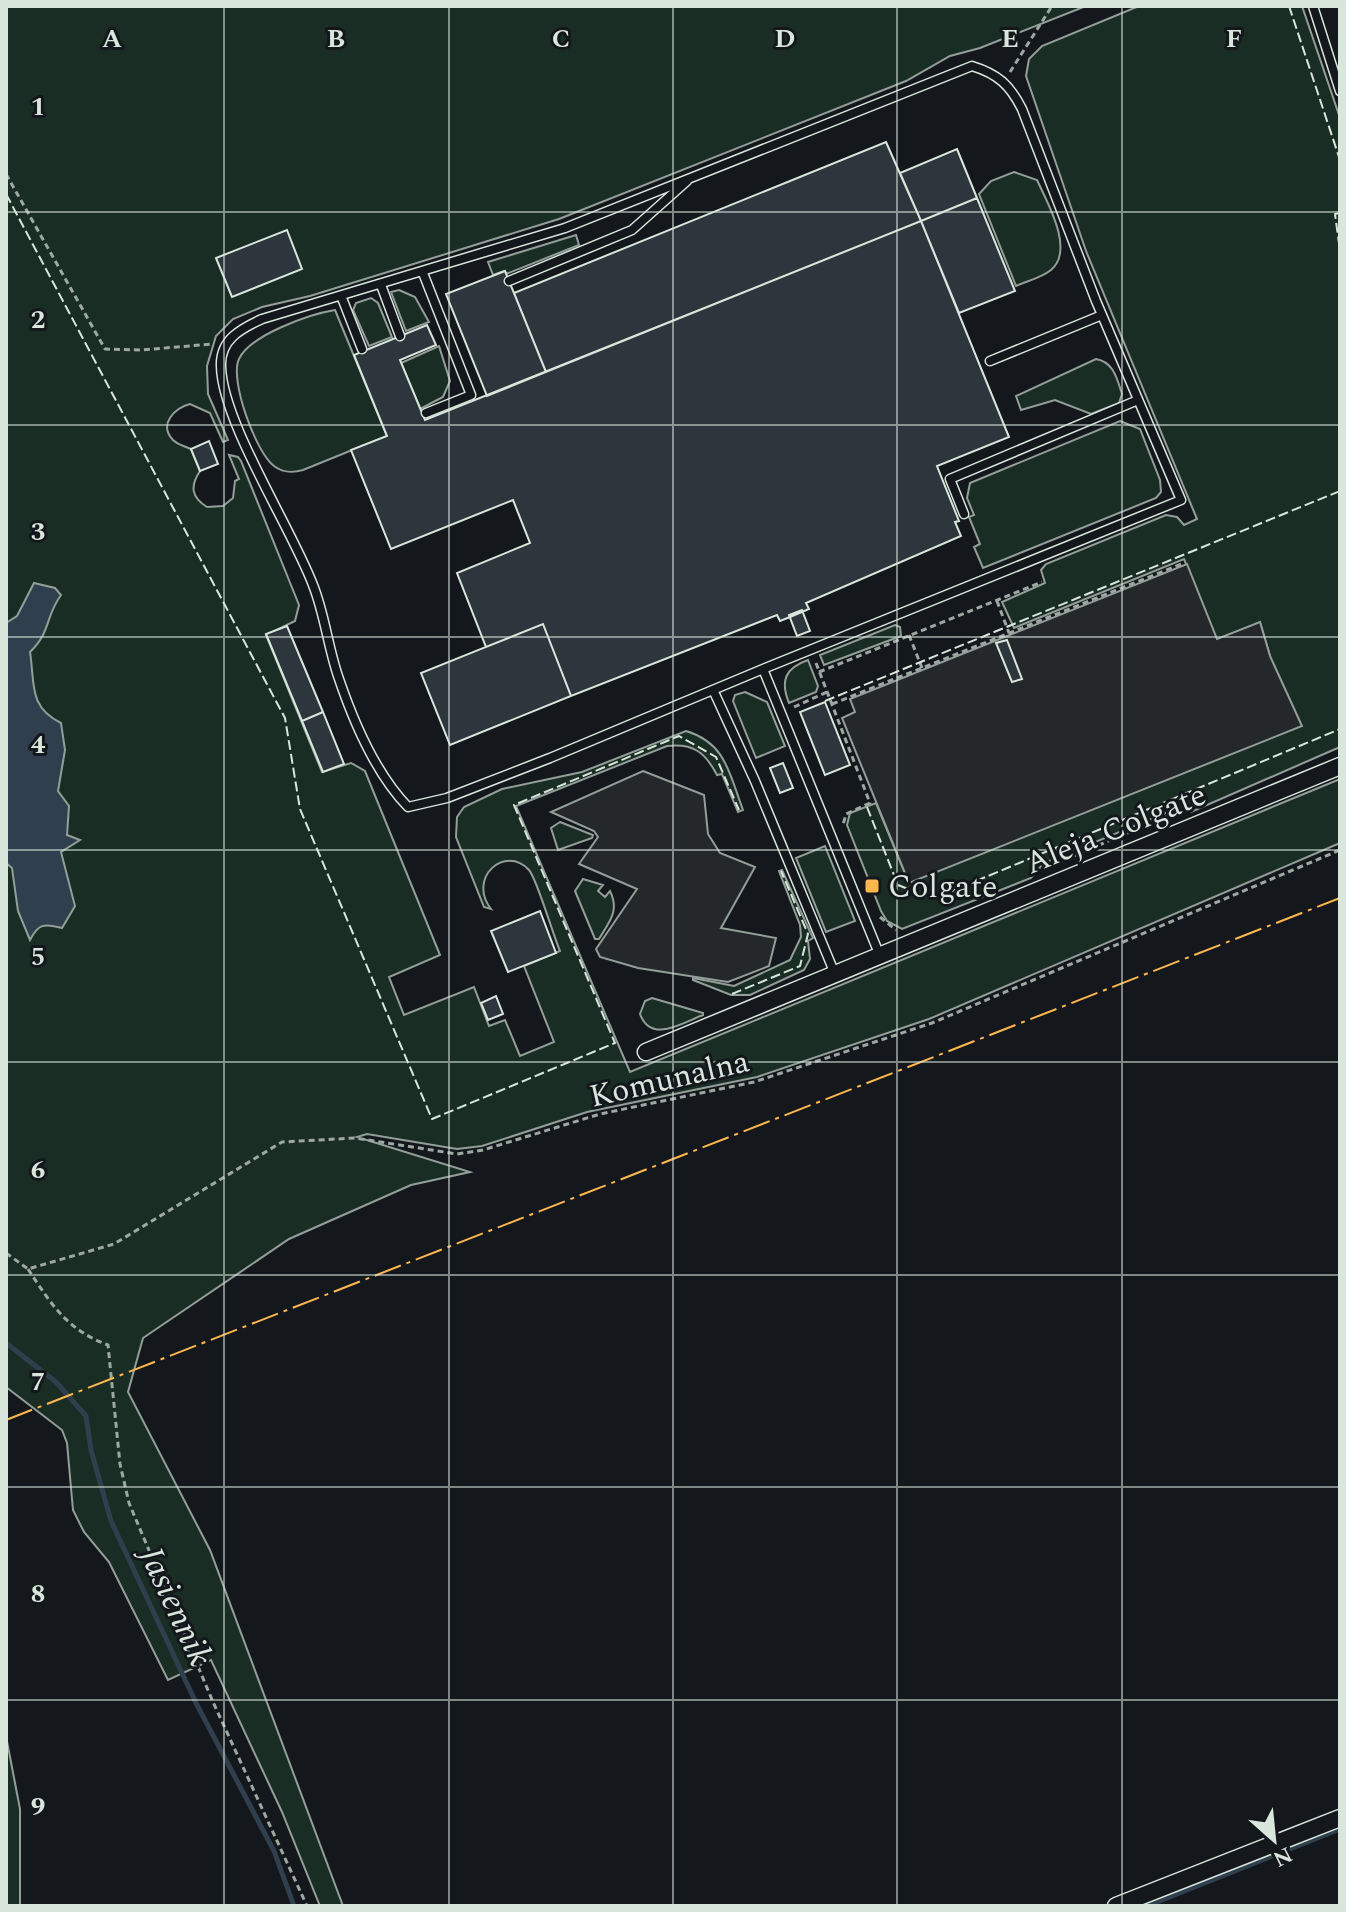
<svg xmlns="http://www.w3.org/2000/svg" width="1346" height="1912" viewBox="0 0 1346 1912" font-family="Spectral,serif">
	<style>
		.green { fill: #1a2d24; stroke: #939e99; stroke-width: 2 }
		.parking { fill: #24282b; stroke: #939e99; stroke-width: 2 }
		.water { fill: #2f3f4d; stroke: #939e99; stroke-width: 2 }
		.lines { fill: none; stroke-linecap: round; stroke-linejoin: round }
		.stream { stroke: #2f3f4d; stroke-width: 5 }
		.building { fill: #2c363c; stroke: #d8e6dc; stroke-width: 2 }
		.service-casing { stroke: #d8e6dc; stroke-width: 11 }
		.minor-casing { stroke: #d8e6dc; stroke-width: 19 }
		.path { stroke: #9da8a2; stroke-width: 3; stroke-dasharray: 6 4; stroke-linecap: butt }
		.service { stroke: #14181c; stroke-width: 8 }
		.minor { stroke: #14181c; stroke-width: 16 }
		.fence { stroke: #d8e6dc; stroke-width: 2; stroke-dasharray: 10 4; stroke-linecap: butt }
		.power { stroke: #ffb74d; stroke-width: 2; stroke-dasharray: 28 6 4 6; stroke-linecap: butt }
		.grid { fill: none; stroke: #d8e6dc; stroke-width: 2; stroke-opacity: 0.55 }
		.poi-dot { fill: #ffb74d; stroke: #14181c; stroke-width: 3 }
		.labels { text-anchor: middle; stroke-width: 6; stroke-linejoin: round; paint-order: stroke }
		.street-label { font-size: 32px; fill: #d8e6dc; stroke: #14181c }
		.poi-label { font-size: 32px; fill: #d8e6dc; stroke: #14181c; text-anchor: start }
		.water-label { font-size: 34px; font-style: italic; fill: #d8e6dc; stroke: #14181c }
		.grid-label { font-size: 26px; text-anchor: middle; font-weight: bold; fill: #d8e6dc; stroke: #14181c; stroke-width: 6; stroke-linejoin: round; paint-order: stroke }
	</style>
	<rect width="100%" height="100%" fill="#14181c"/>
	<path class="green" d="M6,6H1086L980,48L950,56L906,81L559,219L310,296L262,307L233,319L216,336L207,366L208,394L228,440L223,442L210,413L190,404C175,408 158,424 173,440C178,445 185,446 191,449L200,471C190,486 191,497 207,507L223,506L233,498L235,481L239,479L229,455L238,457L241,461L299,605L295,621L266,635L322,772L351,763L365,771L440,955L389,977L404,1015L474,987L489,1026L505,1020L520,1056L554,1042L524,966L560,951C553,935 537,879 529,870C505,844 467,878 491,909L484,907L456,837L457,817L464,807L502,789L582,772L686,731C726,743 729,773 743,810L738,812L722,774L717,775C705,752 693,743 667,746L516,806L630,1072L1340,779V843L929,1019L757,1077L587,1112L482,1146L457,1149L367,1134L357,1137L470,1172L411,1185L289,1239L143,1338L128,1392L210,1550L343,1906H320L282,1812L211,1660L168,1680L109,1562L84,1532L73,1510L67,1443L62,1430L6,1387Z
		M1139,6H1302L1340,118V747L1191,812L1173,810L1044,863L1031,878L902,929L887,921L881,911L847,825L850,813L876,803L909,883L1270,656L1260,622L1217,640L1184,559L1014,628L1002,602L1045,583L1041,570L1046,564L1166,515L1177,517L1184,525L1197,519L1086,251L1026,76L1029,59L1042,46Z
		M1014,172L1037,180C1047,202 1075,250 1051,270C1041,278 1027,281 1016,286L979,194L991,181Z
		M576,235L579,245L506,274L504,271L493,275L488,262Z
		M399,290L415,297L429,322L406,331L391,292Z
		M371,298L378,303L392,337L369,346L353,310L356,303Z
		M335,310L387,436L303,470C292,473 283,473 274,466C256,453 229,379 239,359C250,335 310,314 335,310Z
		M439,346L450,381L443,397L420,409L401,363Z
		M1096,359C1114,362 1117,379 1122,394L1119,403L1091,414L1055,400L1021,410L1016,396Z
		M1120,421L1140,429L1160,480L1161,492L1156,498L983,568L974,547L980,544L969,517L974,515L967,498L970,483Z
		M895,625L900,627L901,636L824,665L820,655Z
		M808,660L818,686L816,692L789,703C780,681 785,668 808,660Z
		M745,692L767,702L785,746L756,758L733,701L735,695Z
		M560,822L593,835L592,838L558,850L551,828Z
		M825,846L855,921L826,932L796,858Z
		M782,870L813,938L808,941L810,959L804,970L750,995H731L693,980V978L734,986L790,960L801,937L800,925L779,871Z
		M583,879L603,885L598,891L605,897L610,891C620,911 609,922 599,939H595L575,891Z
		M652,998L703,1013V1015C682,1023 651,1044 640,1014L645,1001Z
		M6,1736L20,1809V1906H6Z"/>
	<path class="parking" d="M1187,564L1217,639L1260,622L1270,656L1302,726L909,883L842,718L855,712L850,699Z
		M643,771L704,795L708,834L720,853L755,867L721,928L776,938L769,966L728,982L638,968L600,957L596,949L637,889L579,864L598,837L594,831L551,812Z"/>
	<path class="water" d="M34,583L55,588L61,595C45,617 51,632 30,652C35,683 28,707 61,723L65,750L58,791L69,806L67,835L80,840L61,852L75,906L62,928C44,923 38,924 30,940L18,911L12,868L6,863V623L17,616Z"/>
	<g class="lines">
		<path class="stream" d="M6,1343L56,1382L86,1416L91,1450L111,1521L196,1703L274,1851L294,1906
			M1147,1906L1340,1829"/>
	</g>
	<path class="building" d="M886,142L921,221L546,372L514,293Z
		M957,149L977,198L921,221L900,173Z
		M977,198L1015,291L959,313L921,221Z
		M921,221L1009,437L937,466L959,521L955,522L961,536L806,603L809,609L790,617L780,621L777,615L571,696L543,624L486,647L457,573L530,543L513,500L391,549L351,450L387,436L354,355L427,325L436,345L400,360L425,420Z
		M287,230L302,269L232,297L216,258Z
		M505,271L546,372L487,396L446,294Z
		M209,441L218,464L200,471L191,449Z
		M802,610L810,631L797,636L789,615Z
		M543,624L571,696L450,745L421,673Z
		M287,626L323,712L302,721L266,634Z
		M1007,640L1022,679L1012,682L996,643Z
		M825,702L850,765L825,775L800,712Z
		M323,712L344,764L323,772L302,721Z
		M783,763L793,788L780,793L770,768Z
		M540,911L556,953L508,972L491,931Z
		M496,996L503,1014L488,1020L481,1003Z"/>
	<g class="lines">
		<defs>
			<path id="service" d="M1313,6L1340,91
				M423,273L471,395L426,413
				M509,281L632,230L687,181
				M381,285L400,336
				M342,298L362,349
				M990,361L1102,315
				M964,514L950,479L1138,400
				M763,669L1181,500L1096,301L1022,109C1010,85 998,74 972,66L565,228L262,319C240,329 220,340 221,366C222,422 291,527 313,585C325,615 328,648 339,679C354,723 375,773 408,807L447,798L550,758L763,669L880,956
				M714,692L755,781L835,974"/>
			<path id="minor" d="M646,1052L1340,766
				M1116,1906L1340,1818"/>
		</defs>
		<use href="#service" class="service-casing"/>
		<use href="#minor" class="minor-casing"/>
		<path class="path" d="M1010,72L1052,6
			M6,174L105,349L142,350L212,344
			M997,601L1009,633
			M909,635L922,668
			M816,663L870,803L846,814L843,825
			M819,672L1042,582
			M832,704L1184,563
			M794,707L827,692
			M1043,869L1174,813H1180
			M880,917L896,930
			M6,1253L28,1269L114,1244L282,1142L355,1138L457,1154L483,1150L600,1114L754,1082L932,1023L1340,850
			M28,1269C51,1304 67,1330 108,1345L120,1464L129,1503L213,1702L307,1906"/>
		<use href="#service" class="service"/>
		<use href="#minor" class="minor"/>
		<path class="fence" d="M1289,6L1340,160
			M6,194L285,718L300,809L432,1119L615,1043L514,805L679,736L716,757L739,810
			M1340,213L1335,214L1340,251
			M825,701L1340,491
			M867,807L898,885L933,899L1340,729
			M732,994L800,966L808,934L781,871"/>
		<path class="power" d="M6,1420L1340,898"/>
	</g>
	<path class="grid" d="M224,6V1906M449,6V1906M673,6V1906M897,6V1906M1122,6V1906M6,212H1340M6,425H1340M6,637H1340M6,850H1340M6,1062H1340M6,1275H1340M6,1487H1340M6,1700H1340"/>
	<rect class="poi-dot" x="864" y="878" width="16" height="16" rx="4"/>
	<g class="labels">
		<g class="street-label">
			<text transform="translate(1115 828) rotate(-22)" y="11">Aleja Colgate</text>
			<text transform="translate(669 1078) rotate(-13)" y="11">Komunalna</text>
		</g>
		<g class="poi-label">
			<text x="888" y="897">Colgate</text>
		</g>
		<g class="water-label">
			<text transform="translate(177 1606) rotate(65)" y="12">Jasiennik</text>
		</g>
	</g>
	<g class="grid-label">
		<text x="112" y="47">A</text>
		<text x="336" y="47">B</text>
		<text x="561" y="47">C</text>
		<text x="785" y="47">D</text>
		<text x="1010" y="47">E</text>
		<text x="1234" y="47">F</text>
		<text x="38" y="115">1</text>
		<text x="38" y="328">2</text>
		<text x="38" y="540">3</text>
		<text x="38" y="753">4</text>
		<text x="38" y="965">5</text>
		<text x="38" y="1178">6</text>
		<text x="38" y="1390">7</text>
		<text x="38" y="1602">8</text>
		<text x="38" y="1815">9</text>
	</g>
	<rect width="1346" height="1912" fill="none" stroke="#d8e6dc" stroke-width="16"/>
	<g transform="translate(1274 1840) rotate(153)" stroke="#14181c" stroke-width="6" paint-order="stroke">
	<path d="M0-6L14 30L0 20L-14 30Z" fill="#d8e6dc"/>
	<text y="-12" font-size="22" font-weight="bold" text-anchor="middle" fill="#d8e6dc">N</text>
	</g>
</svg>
